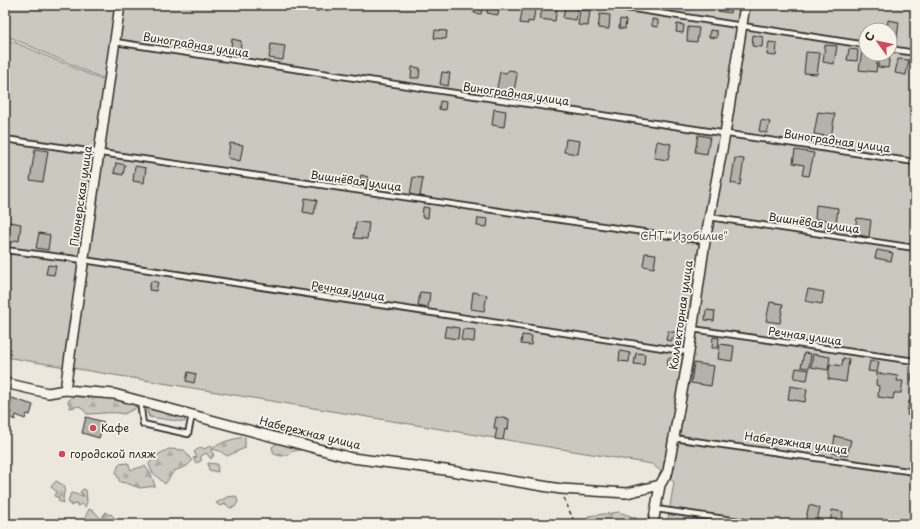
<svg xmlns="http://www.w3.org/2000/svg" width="920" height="529" viewBox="0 0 920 529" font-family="'Playpen Sans',sans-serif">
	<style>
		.green { fill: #cbc8bf; stroke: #7b7a75; fill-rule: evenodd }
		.forest { fill: url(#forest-firs); stroke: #7b7a75 }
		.building { fill: #b5b2ab; stroke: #2b2b2b }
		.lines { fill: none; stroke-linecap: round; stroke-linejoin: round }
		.lane-casing { stroke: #2b2b2b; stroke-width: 8 }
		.street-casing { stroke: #2b2b2b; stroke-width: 12 }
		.path { stroke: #2b2b2b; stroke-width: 1.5; stroke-dasharray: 4 3; stroke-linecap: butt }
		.lane { stroke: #f7f3e8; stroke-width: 4.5 }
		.street { stroke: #f7f3e8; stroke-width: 9 }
		.poi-dot { fill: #d1495b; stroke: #f7f3e8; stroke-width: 1.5 }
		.labels { text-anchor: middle; stroke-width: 3.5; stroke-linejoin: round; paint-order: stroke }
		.street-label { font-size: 11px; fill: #2b2b2b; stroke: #f7f3e8 }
		.park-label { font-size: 11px; fill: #535250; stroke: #f7f3e8 }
		.poi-label { font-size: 11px; fill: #2b2b2b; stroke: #f7f3e8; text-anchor: start }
	</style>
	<defs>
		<pattern id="forest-firs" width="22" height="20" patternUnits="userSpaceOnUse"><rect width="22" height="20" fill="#cbc8bf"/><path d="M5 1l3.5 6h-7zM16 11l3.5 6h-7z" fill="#aeaca4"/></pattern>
	</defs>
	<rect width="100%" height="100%" fill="#ebe7dd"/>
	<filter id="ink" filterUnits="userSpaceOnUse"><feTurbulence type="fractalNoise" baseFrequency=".025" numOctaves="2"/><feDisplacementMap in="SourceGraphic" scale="8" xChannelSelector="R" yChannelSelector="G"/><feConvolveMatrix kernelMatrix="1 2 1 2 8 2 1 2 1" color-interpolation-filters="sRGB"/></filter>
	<g filter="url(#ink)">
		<path class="green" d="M5,5H116L104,79L5,35Z
			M124,5H915V524H667L674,482L652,464L5,357V38L111,84ZM866,30H890V54H866Z"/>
		<path class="forest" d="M74,396L113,397L135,403L136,408L124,414C113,411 100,414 87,414L80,406L70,408L68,401Z
			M145,406L184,416L185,422L149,417Z
			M245,437V448L227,456L220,451L212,449C222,441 233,439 245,437Z
			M279,442L304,448L300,450L293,451L289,455L281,456L274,454L272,447Z
			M212,445L211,451L214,455L211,459L206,453L201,456V461L196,463L193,458L197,457L194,452L201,447L204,449Z
			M169,449L184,450L192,461L187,466L174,471L165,484L152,472L149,464L155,456Z
			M128,463L131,470L145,466L151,474L155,486L140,488L126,483L120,482L116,473L119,464Z
			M208,463L217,464L218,472L209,470Z
			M56,481L65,486L63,499L64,503L58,501L59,498L54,496L57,492L51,487Z
			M83,489L86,490L87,502L85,507L82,504L77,506V503L71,506L68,501L71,493L83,496L80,492Z
			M236,496L238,502L235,507L230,508L226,504L220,506L216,503L227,497Z
			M89,509L95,512L101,519L106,512L108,515L111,514L119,523L126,522L127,524H99L93,521L92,524H87L85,518Z
			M619,512L636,518L640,524H585L588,516Z"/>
		<path class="building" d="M308,5H320L319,11L308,10Z
			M433,5H448L447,8Z
			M475,5H483L481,14L474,13Z
			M488,5H500L498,15L487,13Z
			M523,5H536L533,22L528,21V24L520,23Z
			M543,5L557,7L555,21L540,19Z
			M719,5H731L730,13L717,11Z
			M565,7L578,9L576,20L563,18Z
			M580,10L590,11L588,26L578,25Z
			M600,14L610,15L609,29L598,28Z
			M620,19L626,20L625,29L619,28Z
			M652,19L658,20V27L652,26Z
			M888,20L899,22L897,38L890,37V30H887Z
			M677,24L684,25L683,33L676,32Z
			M688,27L699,28L697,42L687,41Z
			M435,30L447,31L446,39L434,38Z
			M710,30L717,31V38L709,37Z
			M753,35L763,37L762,47L752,46Z
			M232,39L241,41L240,56L230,55Z
			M769,42L777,43L776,56L767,55Z
			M271,44L285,46L283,60L269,58Z
			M825,45L837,46L834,64L823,62Z
			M849,49L858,50L857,61L847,60Z
			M862,50L866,51V54H878L876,72L859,70Z
			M806,52L820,53L817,74L804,73Z
			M880,54L890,55L888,68L878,67Z
			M898,59L909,60L906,75L895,73Z
			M412,67L420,68L419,78H411Z
			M509,70L515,71L517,75L513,96L496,93L500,72L506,73Z
			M442,72L450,73L448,86L440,84Z
			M440,101L446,102L445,110L439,109Z
			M494,109L506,111L504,127L492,125Z
			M818,112L835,114L831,137L814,134Z
			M761,120L770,122L767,133L759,131Z
			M698,135L710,137L707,154L695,152Z
			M566,139L580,141L578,154L564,152Z
			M657,141L671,144L668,160L654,158Z
			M230,143L243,145L240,161L228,158Z
			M35,149L48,151L43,182L30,180Z
			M795,150L814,153L809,176L802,175L804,165L793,163Z
			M735,158L744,159L740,185L731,183Z
			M116,163L125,165L123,175L114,173Z
			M135,166L146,168L144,183L133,181Z
			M361,175L368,177L366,187L359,186Z
			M413,177L423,178L420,196L410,195Z
			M305,198L317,200L314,214L303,212Z
			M816,205L838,208L835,233L825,232L827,220L815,219Z
			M423,207L429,208L428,218L422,217Z
			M478,218L488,219L487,227L477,226Z
			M857,218L871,220L869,237L854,234Z
			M10,222L21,224L19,241L15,240L14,242H10V246H5V232L7,233L8,227H9Z
			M356,222L369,223L367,239L354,238Z
			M39,233L50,235L48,250L36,248Z
			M877,250L893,253L891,261L875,258Z
			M645,253L656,254L654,268L643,266Z
			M48,265L56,266L54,275L46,274Z
			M151,281L158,282L156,291L149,290Z
			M808,289L824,292L822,304L805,301Z
			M420,292L430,293L428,308L418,306Z
			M473,292L487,295L484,311L471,309Z
			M770,302L783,304L780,323L766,321Z
			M706,310L715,311L714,321L705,320Z
			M446,326L459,328L458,339L444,337Z
			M463,329L475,330L474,342L461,340Z
			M668,331L677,333L676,338H672V341L666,340Z
			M522,335L532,336L531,345L521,344Z
			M713,337L719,338L718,348H712Z
			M720,344L734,346L732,361L718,359Z
			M620,351L630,353L629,362L619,361Z
			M636,353L645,354L644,365L634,364Z
			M804,353L811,354L809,368L801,367Z
			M813,354L830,357L828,370L811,367Z
			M668,358L678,359L677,367L667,366Z
			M843,358L849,359L846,382L828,379L830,364L842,366Z
			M870,361L879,362L877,372L868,371Z
			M694,363L714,366L711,386L691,383Z
			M796,368L809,370L807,380L794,378Z
			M188,372L196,374L194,383L186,381Z
			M877,373L898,376L897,381H903L901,393H894L893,399L878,397L879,386L876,385Z
			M912,373H915V381L911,380Z
			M790,386L807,389L805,402L788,399Z
			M12,398L33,405L30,415L27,414L25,419L16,415L15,420L9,417L11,412L8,410Z
			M909,401H915V416L907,415Z
			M86,417L104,422L99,438L82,433Z
			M496,417L509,419L508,430L505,429L503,440L495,439L497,428H494Z
			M835,436L851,440L847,456L832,453Z
			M809,505L820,508L816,524L805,522Z
			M832,510L843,512L841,524H830Z"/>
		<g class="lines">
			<defs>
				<path id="lane" d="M608,5L866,45
					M115,42L915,162
					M890,49L915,53
					M5,139L705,241
					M709,217L915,248
					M5,250L84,260L689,352
					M692,329L915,361
					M140,401L143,424L188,434L192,415
					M673,438L915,472
					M656,509L759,524"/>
				<path id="street" d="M5,383L48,393L65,390L114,394L352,458L445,470L561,489L627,493L660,485
					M65,390L120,5
					M653,524L660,485L668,471L689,352L705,241L725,134L745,5"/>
			</defs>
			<use href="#lane" class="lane-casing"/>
			<use href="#street" class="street-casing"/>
			<path class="path" d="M564,498L575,524"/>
			<use href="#lane" class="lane"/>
			<use href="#street" class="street"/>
		</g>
	</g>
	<g class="poi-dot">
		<circle cx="93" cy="428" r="4"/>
		<circle cx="62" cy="454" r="4"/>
	</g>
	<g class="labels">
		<g class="street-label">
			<text transform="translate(196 45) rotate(9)" y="4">Виноградная улица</text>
			<text transform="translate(516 94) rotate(8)" y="4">Виноградная улица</text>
			<text transform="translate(837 141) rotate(8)" y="4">Виноградная улица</text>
			<text transform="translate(356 181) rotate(8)" y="4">Вишнёвая улица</text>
			<text transform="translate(81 196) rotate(-82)" y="4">Пионерская улица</text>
			<text transform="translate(814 223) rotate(8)" y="4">Вишнёвая улица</text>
			<text transform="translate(348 291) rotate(9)" y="4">Речная улица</text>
			<text transform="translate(681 315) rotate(-82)" y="4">Коллекторная улица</text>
			<text transform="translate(805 336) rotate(8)" y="4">Речная улица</text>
			<text transform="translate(310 433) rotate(14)" y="4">Набережная улица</text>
			<text transform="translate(796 443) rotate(8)" y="4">Набережная улица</text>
		</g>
		<g class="park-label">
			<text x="684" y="240">СНТ "Изобилие"</text>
		</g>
		<g class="poi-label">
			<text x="101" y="432">Кафе</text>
			<text x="70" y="458">городской пляж</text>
		</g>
	</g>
	<rect width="920" height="529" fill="none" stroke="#f7f3e8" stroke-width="20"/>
	<rect x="10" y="10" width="900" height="509" fill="none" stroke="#2b2b2b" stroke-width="1.5" filter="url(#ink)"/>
	<g transform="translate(878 42) rotate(303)"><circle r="19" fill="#f7f3e8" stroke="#a5a39c"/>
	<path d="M0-3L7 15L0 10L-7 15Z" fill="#d1495b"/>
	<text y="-6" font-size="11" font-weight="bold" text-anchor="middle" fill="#2b2b2b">С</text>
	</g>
</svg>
